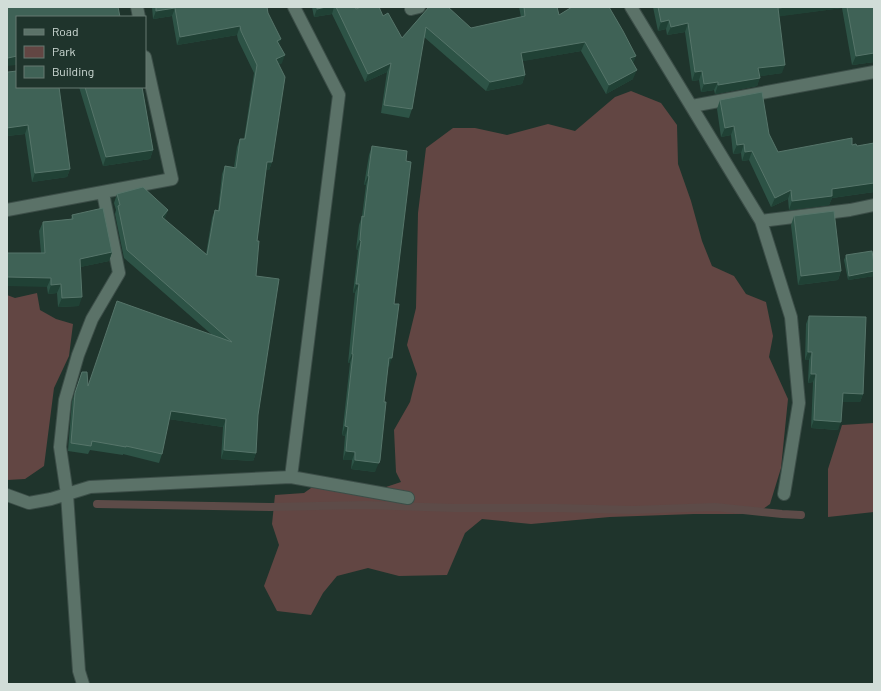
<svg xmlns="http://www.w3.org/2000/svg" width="881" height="691" viewBox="0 0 881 691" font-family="Barlow,sans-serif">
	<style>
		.green { fill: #624643 }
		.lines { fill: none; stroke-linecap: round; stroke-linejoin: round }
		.stream { stroke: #5d4b48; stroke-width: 8 }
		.minor-casing { stroke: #3c4e48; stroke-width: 14 }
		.minor { stroke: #5b7268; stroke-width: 12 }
		.wall { fill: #2d5346 }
		.shaded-wall { fill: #204135 }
		.building { fill: #3f6256; stroke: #56756a }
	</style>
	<rect width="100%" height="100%" fill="#1f342c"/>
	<path class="green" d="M631,91L661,103L677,125L678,164L691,201L702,241L712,266L734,276L746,294L766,302L773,336L769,357L788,399L781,468L770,504L756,514H694L610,517L531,524L482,519L465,533L447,575L399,576L368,568L337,576L323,593L311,615L277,611L264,586L279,545L272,524L275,495L304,493L318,483L353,487H386L401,482L396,472L394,430L410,402L417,374L407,345L416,308L418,213L426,148L453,128H475L507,135L548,124L575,131L615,97Z
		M37,293L40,310L56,319L73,324L69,356L54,388L44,466L25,479L7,480V295L15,298Z
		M874,423V512L828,517V469L842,425Z"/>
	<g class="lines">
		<path class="stream" d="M97,504L270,507L365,505L454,508H557L632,510L715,507L782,514L801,515"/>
		<defs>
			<path id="minor" d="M137,7L139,17
				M631,7L761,221L791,317L799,403L784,494
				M411,9L419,7
				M692,106L874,72
				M7,210L172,179L145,57
				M761,221L850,210L874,205
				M291,477L339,95L294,7
				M7,495L29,503L51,499L90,487L291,477L408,498
				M83,684L79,671L67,494L60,447L65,400L78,355L92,319L119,273L103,193"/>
		</defs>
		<use href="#minor" class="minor-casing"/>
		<use href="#minor" class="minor"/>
	</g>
	<path class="wall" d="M152,7H267L268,13L279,45L282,63L279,64L272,162L269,170H266L257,241L256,276L258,415L256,453L253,461L221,459L223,427L169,419L162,454L159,463L123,454V455L90,450L88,454L68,451L72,401L82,372L88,386L211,334L124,258L115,214L116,210L114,203L117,194L168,210L164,219L206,254L212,218L215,210L218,211L222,174L225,166L234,167L237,147L240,139H244L254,73L238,40L237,35L177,45L172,16L153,19Z
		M312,7H355L356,9L383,16L402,38L429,7L471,28L521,17L519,7H557L559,15L633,63V79L606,94L581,51L522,61L525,75L522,84L486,91L424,37L412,109L409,118L381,113L387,72L365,82L332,14L314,17Z
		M653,7H874V62L852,65L842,8L779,16L782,73L760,76L757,86L715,94L714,90L701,92L699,80L692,81L685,32L667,35L666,29L658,31Z
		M7,72L70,169L67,177L32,182L25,134L7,136Z
		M79,87H142L153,150L150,159L103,166Z
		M720,100L769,134L778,152L852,145L857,146L874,143V192L832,198L829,205L789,210L788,199L771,207L749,160L742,161L741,153L733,154L731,135L721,137L717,109Z
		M372,146L394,304L389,367H388L375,472L351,469L352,460H343L345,436L342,435L350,363H348L355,293H353L358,250L356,249L359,225L362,216L366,185H364L369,155Z
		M72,215L112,252L109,261L80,267L79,306L58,307L57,293L48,294L47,287L41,253L39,231L43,222L71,219Z
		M794,216L841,271L838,280L798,285L791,225Z
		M846,255L874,276L848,280L844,260Z
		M809,316L863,394L860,402H842L838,430L811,428L813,382L808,383L809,360H805L806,324Z"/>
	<path class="shaded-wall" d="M326,7H334L332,14L314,17L317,9Z
		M787,7H843L842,8L775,17L778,8Z
		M175,8L172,16L153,19L156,11Z
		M669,20L666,29L658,31L661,22Z
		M688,23L685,32L667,35L671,27Z
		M240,26L237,35L177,45L180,37Z
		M281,39L278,47L277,41Z
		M585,42L581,51L518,62L521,53Z
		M874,53V62L852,65L856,56Z
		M285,55L282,63L274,67L276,59Z
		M17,56V62L16,65L7,66V59L8,58Z
		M636,56L633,64L630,58Z
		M391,63L387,72L365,82L368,74Z
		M785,65L782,73L755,77L758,68Z
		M637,70L633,79L606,94L609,85Z
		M702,71L699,80L692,81L695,72Z
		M525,75L522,84L486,91L490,82Z
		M760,78L757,86L715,94L718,85Z
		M718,82L714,90L701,92L704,84Z
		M28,125L25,134L7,136V128Z
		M734,126L731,135L721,137L725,128Z
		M744,144L741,153L733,154L737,145Z
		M153,150L150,159L103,166L106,157Z
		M752,151L749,160L742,161L745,152Z
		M267,162H272L269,170H264Z
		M70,169L67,177L32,182L35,173Z
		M368,176H369L366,185H364Z
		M874,183V192L832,198L829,205L789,210L792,201L832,189Z
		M791,190L788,199L771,207L775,198Z
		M168,210L165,218L159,225L162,217Z
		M360,240L361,241L358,250L356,249Z
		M112,252L109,261L76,268L80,259Z
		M841,271L838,280L798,285L801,276Z
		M874,271V276L848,280L849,276Z
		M7,277L51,278L47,287L7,286Z
		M61,284L57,293L48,294L51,285Z
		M356,284H359L355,293H353Z
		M82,297L79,306L58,307L62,298Z
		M808,352H812L809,360H805Z
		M352,354H353L350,363H348Z
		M389,358H392L389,367H386Z
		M811,374H816L813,382L808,383Z
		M843,393L863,394L860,402H840Z
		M171,411L226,419L223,427L168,419Z
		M814,420L841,422L838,430L811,428Z
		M345,426L348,427L345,436L342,435Z
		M224,450L256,453L253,461L221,459Z
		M346,451L355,452L352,460H343Z
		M355,460H380L375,472L351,469Z"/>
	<path class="building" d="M7,7H118L120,17H17V56L8,58L7,59Z
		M156,7H267L268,13L281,39L277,41L285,55L276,59L285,77L272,162H267L257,241H259L256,276L279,279L258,415L256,453L224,450L226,419L171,411L162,454L126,446V447L92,441L91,446L71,443L75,393L82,372H87L88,386L117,301L232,342L127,250L118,206L120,205L117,194L143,187L168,210L162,217L207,255L215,210L219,211L225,166L236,168L240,139H245L257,65L241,31L240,26L180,37L175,8L156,11Z
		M317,7H326L317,9Z
		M336,7H355L356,9L361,7H379L383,16L388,13L402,38L429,7H448L471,28L525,16L524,7H557L559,15L572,7H609L623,31L636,56L630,58L637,70L609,85L585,42L521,53L525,75L490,82L426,27L412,109L384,105L391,63L368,74Z
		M658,7H787L778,8L785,65L758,68L760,78L718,85V82L704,84L702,71L695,72L688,23L671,27L669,20L661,22Z
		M847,7H874V53L856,56Z
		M17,71V87H59L70,169L35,173L28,125L7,128V72H8Z
		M85,87H142L153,150L106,157Z
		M762,92L769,134L778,152L852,138V145L856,144L857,146L874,143V183L832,189V196L792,201L791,190L775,198L752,151L745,152L744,144L737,145L734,126L725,128L720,100Z
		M372,146L407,151L406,161L411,162L394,304H399L392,358H389L384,402H386L380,460L379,463L355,460V452L346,451L348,427L345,426L353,354H352L359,284H356L361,241L360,240L362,216L364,217L369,176H368Z
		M103,208L112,252L80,259L82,297L62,298L61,284L51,285V278L7,277V253H45L43,222L73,219L72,215Z
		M834,211L841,271L801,276L794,216Z
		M872,251L874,264V271L849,276L846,255Z
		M809,316L866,317L863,394L843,393L841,422L814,420L816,374H811L812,352H808Z"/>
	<rect width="881" height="691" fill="none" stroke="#d1ddd8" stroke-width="16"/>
	<rect x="16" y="16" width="130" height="72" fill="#1f342c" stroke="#667871"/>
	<rect x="24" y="29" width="20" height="6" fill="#5b7268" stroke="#667871"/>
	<text x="52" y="36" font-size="12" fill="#d1ddd8">Road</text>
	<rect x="24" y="46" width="20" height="12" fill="#624643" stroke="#667871"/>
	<text x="52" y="56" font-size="12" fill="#d1ddd8">Park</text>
	<rect x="24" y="66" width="20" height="12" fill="#3f6256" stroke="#667871"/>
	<text x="52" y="76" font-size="12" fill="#d1ddd8">Building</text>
</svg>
